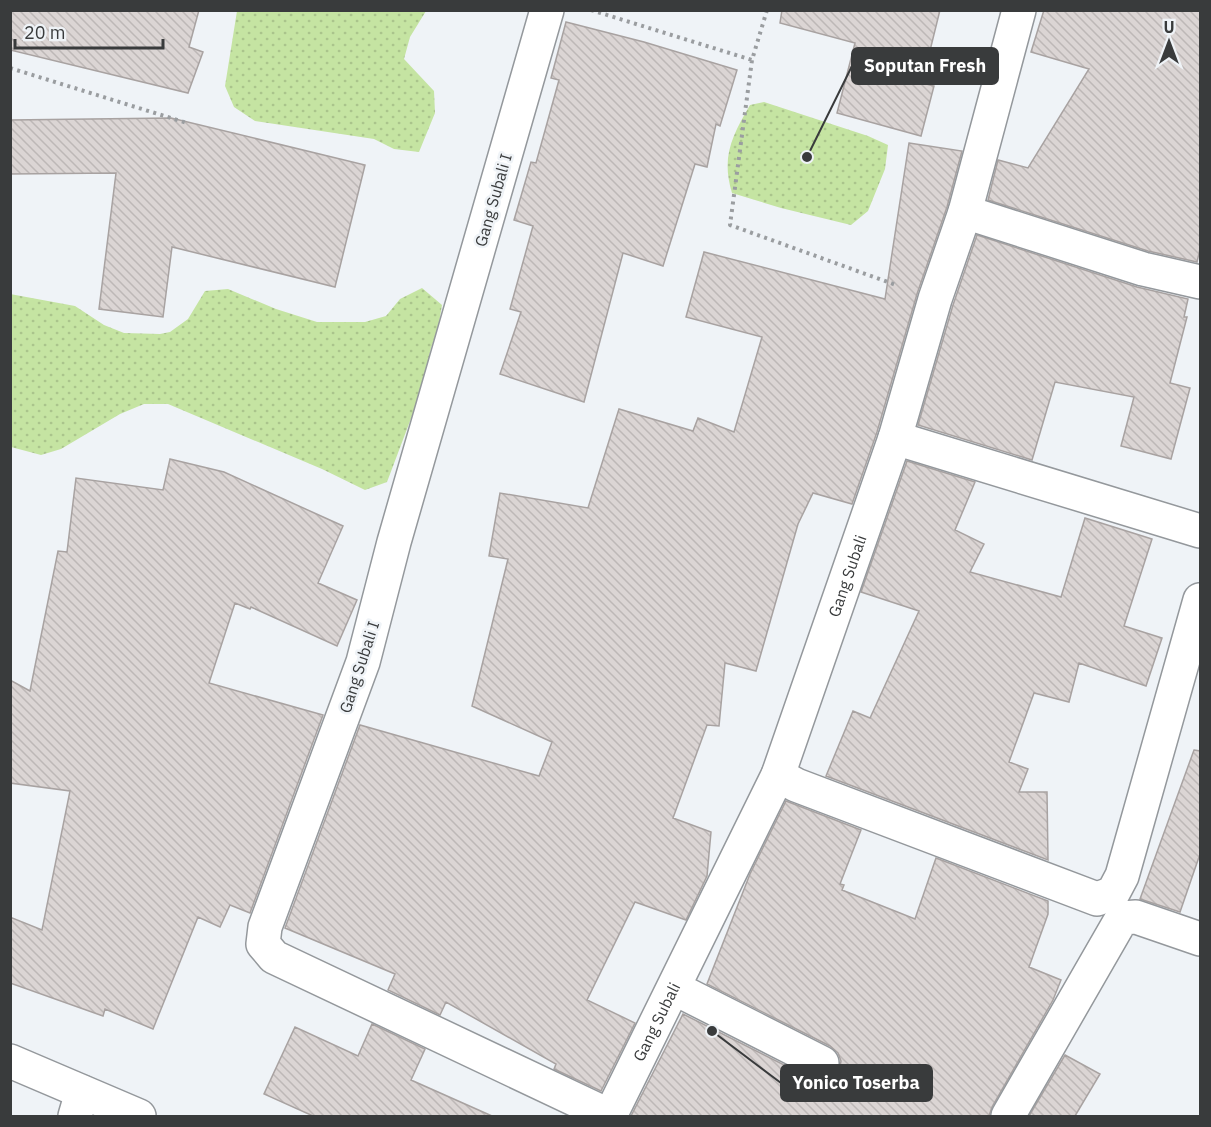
<svg xmlns="http://www.w3.org/2000/svg" width="1211" height="1127" viewBox="0 0 1211 1127" font-family="'IBM Plex Sans',sans-serif">
	<style>
		.garden { fill: url(#garden-dots) }
		.building { fill: url(#building-back-hatch); stroke: #a8a2a1; stroke-width: 1.5 }
		.lines { fill: none; stroke-linecap: round; stroke-linejoin: round }
		.minor-casing { stroke: #94989c; stroke-width: 36 }
		.secondary-casing { stroke: #94989c; stroke-width: 36 }
		.path { stroke: #9a9da0; stroke-width: 4; stroke-dasharray: 3 4.5; stroke-linecap: butt }
		.minor { stroke: #fff; stroke-width: 33 }
		.secondary { stroke: #fff; stroke-width: 33 }
		.labels { text-anchor: middle; stroke-width: 5; stroke-linejoin: round; paint-order: stroke }
		.street-label { font-size: 16px; fill: #393b3c; stroke: #eff3f7 }
		.leader { fill: none; stroke: #393b3c; stroke-width: 2 }
		.callout-dot { fill: #393b3c; stroke: #eff3f7; stroke-width: 2 }
		.callout { fill: #393b3c; stroke: #393b3c; stroke-width: 2 }
		.callout-label { font-size: 18px; text-anchor: middle; font-weight: bold; fill: #fff }
	</style>
	<defs>
		<pattern id="garden-dots" width="8" height="8" patternUnits="userSpaceOnUse" patternTransform="scale(1.5)"><rect width="8" height="8" fill="#c5e4a2"/><path d="M2 2h.1M6 6h.1" fill="none" stroke="#aac48c" stroke-width="1.8" stroke-linecap="round"/></pattern>
		<pattern id="building-back-hatch" width="6" height="6" patternUnits="userSpaceOnUse" patternTransform="scale(1.5)"><rect width="6" height="6" fill="#dbd5d4"/><path d="M-1 5l2 2M0 0l6 6M5-1l2 2" fill="none" stroke="#bdb8b7"/></pattern>
	</defs>
	<rect width="100%" height="100%" fill="#eff3f7"/>
	<path class="garden" d="M237,11H426L410,37L404,59L434,91L435,113L419,152L394,149L374,139L255,121L234,107L225,86Z
		M764,102L868,136L888,145L885,169L868,211L851,225L781,208L732,193C721,157 732,136 750,105Z
		M422,288L442,305L438,329L431,348L421,392L387,482L365,490L322,469L168,404H144L120,414L61,449L41,455L11,447L10,294L75,306L104,325L124,333L160,334L170,332L188,319L205,291L228,289L276,309L317,322H365L386,316L400,299Z"/>
	<path class="building" d="M10,10H199L189,47L203,52L188,93L10,50Z
		M782,10H940L922,83L934,86L921,136L837,113L855,43L780,23Z
		M1044,10H1200V249L1197,262L1148,251L988,200L998,160L1028,168L1089,69L1031,52Z
		M566,22L644,42L737,70L720,126L716,124L707,167L695,164L663,266L623,253L584,402L500,374L521,312L510,309L533,226L514,220L531,162L536,163L559,80L551,78Z
		M171,118L365,165L335,287L172,247L163,317L99,309L116,173L10,174V120Z
		M909,143L962,151L947,207L917,294L877,432L852,504L813,493L798,524L756,671L725,663L719,726L707,725L673,818L711,832L707,876L686,920L635,902L587,1000L635,1023L601,1091L554,1069L556,1064L446,1002L440,1015L388,990L395,974L285,928L360,725L539,776L552,742L472,706L508,559L489,556L500,493L588,508L619,409L693,431L698,418L734,432L762,337L686,317L704,252L885,299Z
		M977,235L1137,287L1188,299L1184,317H1187L1170,383L1190,388L1171,459L1121,446L1134,397L1055,382L1032,460L918,425L953,305Z
		M170,459L224,472L343,526L318,583L357,600L337,646L251,607L250,609L235,603L209,683L323,715L250,913L230,905L220,927L198,917L153,1029L105,1009L103,1016L10,983V917L42,930L70,791L10,783V680L30,691L58,551L67,552L76,478L163,490Z
		M907,461L975,482L955,530L984,544L970,572L1061,597L1085,518L1152,539L1124,626L1162,638L1146,686L1079,663L1069,702L1034,693L1009,762L1028,769L1019,792H1047L1048,860L826,776L853,711L870,718L919,611L861,592Z
		M1194,750L1200,751V854L1180,912L1140,899Z
		M786,801L861,830L840,884L844,885L842,890L915,919L936,858L1048,901V914L1029,967L1061,980L1053,1000L992,1107L989,1116H631L683,1014L814,1080L822,1082L832,1079L839,1071L841,1061L838,1053L830,1046L707,984L750,874Z
		M372,1024L425,1049L411,1080L492,1116H313L264,1094L295,1027L358,1056Z
		M1065,1055L1100,1074L1075,1116H1029Z"/>
	<g class="lines">
		<defs>
			<g id="minor">
				<path d="M547,10L394,542L363,662L265,927L263,944L274,957L610,1116"/>
				<path d="M965,212L1143,269L1200,282"/>
				<path d="M895,438L1200,531"/>
				<path d="M778,775L796,785L1097,899L1113,893L1122,876L1200,600"/>
				<path d="M674,988L822,1063"/>
				<path d="M75,1116L82,1092"/>
				<path id="s1" d="M610,1116L778,775L895,438L935,299L965,212L1019,10"/>
				<path d="M1008,1116L1122,918L1136,917L1200,939"/>
			</g>
			<path id="secondary" d="M10,1061L139,1116"/>
		</defs>
		<use href="#minor" class="minor-casing"/>
		<use href="#secondary" class="secondary-casing"/>
		<path class="path" d="M591,10L752,60
			M767,10L752,60L730,225L896,285
			M10,68L187,123"/>
		<use href="#minor" class="minor"/>
		<use href="#secondary" class="secondary"/>
	</g>
	<g class="labels">
		<g class="street-label">
			<text transform="translate(493 200) rotate(-74)" y="6">Gang Subali I</text>
			<text dy="6" stroke="none"><textPath href="#s1" startOffset="591">Gang Subali</textPath></text>
			<text transform="translate(359 667) rotate(-72)" y="6">Gang Subali I</text>
			<text dy="6" stroke="none"><textPath href="#s1" startOffset="105">Gang Subali</textPath></text>
		</g>
	</g>
	<path class="leader" d="M807 157L852 66M712 1031L781 1083"/>
	<g class="callout-dot">
		<circle cx="807" cy="157" r="6"/>
		<circle cx="712" cy="1031" r="6"/>
	</g>
	<g class="callout">
		<rect x="852" y="48" width="146" height="36" rx="6"/>
		<rect x="781" y="1065" width="151" height="36" rx="6"/>
	</g>
	<g class="callout-label">
		<text x="925" y="72">Soputan Fresh</text>
		<text x="856" y="1089">Yonico Toserba</text>
	</g>
	<rect width="1211" height="1127" fill="none" stroke="#393b3c" stroke-width="24"/>
	<g transform="translate(1169 42)" stroke="#eff3f7" stroke-width="4.5" paint-order="stroke">
	<path d="M0-4.5L10 22L0 15L-10 22Z" fill="#393b3c"/>
	<text y="-9" font-size="16" font-weight="bold" text-anchor="middle" fill="#393b3c">U</text>
	</g>
	<path d="M15 39v9h148v-9" fill="none" stroke="#393b3c" stroke-width="3"/>
	<text x="24" y="39" font-size="18" fill="#393b3c" stroke="#eff3f7" stroke-width="4.5" paint-order="stroke">20 m</text>
</svg>
